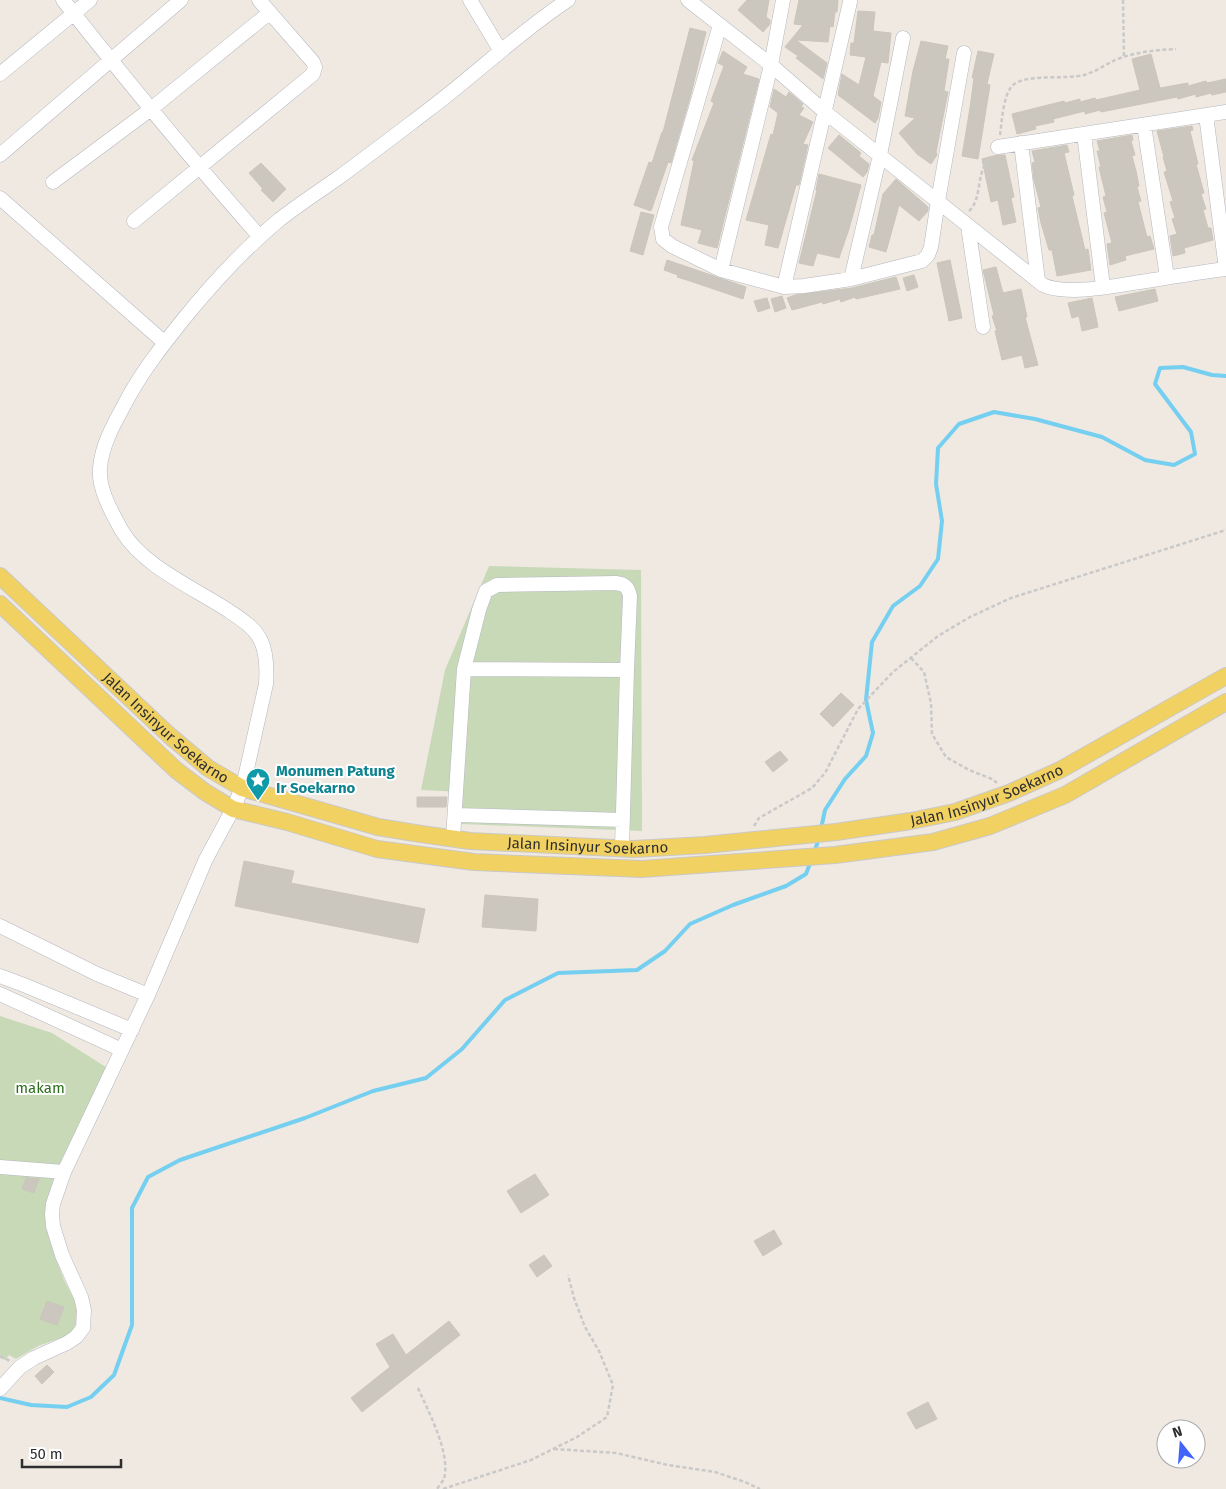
<svg xmlns="http://www.w3.org/2000/svg" width="1226" height="1489" viewBox="0 0 1226 1489" font-family="'Fira Sans',sans-serif">
	<style>
		.cemetery { fill: #c8d9b8 }
		.lines { fill: none; stroke-linecap: round; stroke-linejoin: round }
		.stream { stroke: #75cff0; stroke-width: 4 }
		.building { fill: #cbc7bf; stroke: #cbc5ba }
		.minor-casing { stroke: #b4b7c1; stroke-width: 15 }
		.major-casing { stroke: #c9c9c9; stroke-width: 18 }
		.path { stroke: #c9c9c9; stroke-width: 2.5; stroke-dasharray: 4 2.5; stroke-linecap: butt }
		.minor { stroke: #fff; stroke-width: 14 }
		.major { stroke: #f2d163; stroke-width: 16 }
		.labels { text-anchor: middle; stroke-width: 4; stroke-linejoin: round; paint-order: stroke }
		.street-label { font-size: 15px; fill: #2e2e2e; stroke: #fff }
		.culture-label { font-size: 15px; font-weight: bold; fill: #0d838f; stroke: #fff; text-anchor: start }
		.park-label { font-size: 15px; fill: #2c6e1b; stroke: #fff }
	</style>
	<rect width="100%" height="100%" fill="#efe9e1"/>
	<path class="cemetery" d="M489,566L641,570L642,831L461,824L463,792L421,790L445,670Z
		M0,1016L52,1033L109,1069L47,1223L52,1247L64,1280L77,1305L78,1318L72,1334L38,1346L16,1359L9,1355L5,1360L0,1358Z"/>
	<g class="lines">
		<path class="stream" d="M821,829L825,810L845,779L866,756L873,733L866,700L872,642L893,606L920,586L938,559L942,521L936,484L938,448L959,424L994,412L1035,419L1102,437L1145,460L1174,465L1195,454L1191,432L1155,384L1160,368L1183,367L1212,375L1226,376
			M814,853L819,838
			M0,1398L31,1405L67,1407L91,1397L114,1375L132,1325V1208L148,1177L180,1160L305,1118L373,1091L426,1078L462,1049L505,1000L558,973L637,970L665,951L690,924L733,905L786,886L806,874L811,861"/>
	</g>
	<path class="building" d="M747,0H769L766,17L770,20V24L763,32L738,10Z
		M799,0H838L837,12H835L833,27L830,26L828,42L796,40L827,63L823,79L796,58L798,56L785,47L803,25L794,24Z
		M858,11L875,12L873,31L891,33L888,63L881,62L873,96L881,102L878,118L875,123L838,95L842,74L859,85L866,57L850,55L851,43H854Z
		M690,28L706,32L691,94L671,163L668,162L651,211L634,205L649,162L652,163L662,132H663Z
		M921,41L948,46L945,59H949L944,91L948,92L936,152L937,155L931,164L917,154L899,133L915,118L905,116L913,71Z
		M723,51L747,67L743,74L759,79L717,248L698,243L702,230L681,225L694,161L692,160L714,103L711,101L724,66L718,63Z
		M978,51L994,54L987,84L990,85L978,159L962,156L970,108L974,78H972Z
		M1151,54L1160,88L1188,83V86L1206,81L1207,83L1226,79V92L1212,95L1211,93L1196,97V94L1178,99L1177,97L1101,112L1100,110L1085,114V111L1053,119L1054,122L1035,126L1036,129L1017,134L1012,114L1064,101L1065,103L1080,99V102L1095,98L1096,100L1140,90L1132,59Z
		M774,89L786,97L789,92L803,104L801,107L804,108L799,115L813,122L803,144L808,145L799,185H796L778,248L765,245L769,225L746,220L771,134L773,135L778,113L770,107Z
		M1192,126L1193,130L1190,131L1198,164H1196L1204,193L1201,194L1206,209L1203,210L1208,228H1211L1213,240L1184,248L1185,253L1173,256L1170,236L1177,234L1172,219L1175,218L1170,202L1173,201L1164,172L1167,171L1163,157H1164L1157,131Z
		M839,135L861,153L859,156L869,164L867,172L863,177L828,148Z
		M1132,135L1133,140L1131,141L1135,155L1132,156L1136,171L1139,186L1137,187L1141,201L1138,202L1147,237L1150,236L1154,249L1125,256L1126,260L1110,265L1107,244L1112,243L1104,213L1107,212L1103,197L1106,196L1099,167H1101L1097,151H1100L1097,141Z
		M1067,145L1069,152L1064,153L1074,195L1072,196L1085,250L1088,249L1091,270L1057,276L1052,250H1049L1041,223L1038,208L1041,207L1034,180L1032,163L1035,162L1032,151Z
		M997,155H1005L1014,197L1011,198L1016,222L1003,225L998,200L991,202L982,159Z
		M261,163L286,189L273,202L261,190L263,189L249,173Z
		M819,174L861,185L849,229L839,258L817,253L813,266L799,263L817,190H816Z
		M896,179L928,207V211L919,221L899,205L886,252L869,247L872,235H874L883,194Z
		M641,212L654,215L643,255L630,251Z
		M667,260L746,287L743,299L690,281L677,277L678,275L664,270Z
		M950,260L962,318L949,321L937,263Z
		M996,267L1003,293L1021,289L1027,317H1025L1038,365L1025,368L1022,355L1002,360L995,331H997L992,316L994,315L983,270Z
		M914,275L918,287L907,291L903,278Z
		M896,277L900,289L856,299L855,297L841,302L840,299L823,304L822,302L792,310L787,298L795,295L852,288Z
		M1155,289L1158,301L1119,311L1115,297Z
		M782,296L786,308L775,312L771,299Z
		M767,298L770,308L758,312L754,301Z
		M1092,298L1098,327L1082,331L1079,316L1072,318L1068,303Z
		M841,693L854,705L833,727L820,714Z
		M780,751L788,760L773,772L765,762Z
		M417,797H447L446,807H417Z
		M244,861L294,871L291,883L425,909L418,943L235,906Z
		M485,895L538,899L536,931L482,927Z
		M535,1174L549,1195L521,1213L507,1191Z
		M26,1178L39,1179L34,1193L22,1189Z
		M774,1230L782,1244L763,1256L754,1241Z
		M544,1255L552,1266L537,1277L529,1265Z
		M47,1301L64,1307L57,1325L40,1319Z
		M449,1321L460,1335L362,1412L351,1398L390,1367L376,1344L393,1334L406,1355Z
		M47,1365L54,1372L42,1384L35,1376Z
		M928,1402L937,1419L916,1429L907,1413Z"/>
	<g class="lines">
		<defs>
			<path id="minor" d="M63,0C127,81 192,160 260,237
				M470,0L500,50
				M688,0L771,65L825,112L1043,285C1069,297 1124,284 1153,280C1178,276 1202,272 1226,269
				M720,25L661,227L663,239L672,246L721,270L784,287L804,286L851,279L922,261L928,255L931,247L938,201L964,53
				M0,74L90,0
				M1206,115L1226,269
				M1144,125L1167,277
				M1084,134L1103,287
				M1021,143L1038,281
				M998,147L1226,112
				M0,155L181,0
				M53,182L151,109L269,13
				M0,198L165,343
				M134,221L313,74L315,67L313,62L259,0
				M968,226L983,327
				M721,270L771,65L783,0
				M851,279L880,155L903,38
				M784,287L850,2
				M464,669L627,670
				M456,815L623,820
				M453,838L464,669L479,610L484,596L486,591L497,585L616,583C625,584 628,587 630,596L627,670L622,848
				M0,926L97,974L148,995
				M0,976L24,985L132,1030
				M0,994L122,1050
				M0,1167L64,1172
				M0,1389L20,1367L34,1358L67,1343L76,1337L83,1328L84,1310L81,1297L62,1255L53,1226L52,1214L53,1204L64,1172L148,995L206,859L235,805L244,782L266,684C267,669 267,654 261,641C255,627 238,617 226,609C192,587 143,566 122,531C112,513 98,489 100,468C102,442 117,419 129,396C144,369 163,345 182,321C211,285 243,250 279,220C298,205 318,192 338,178C368,156 398,133 427,111C475,75 518,33 568,0"/>
			<g id="major">
				<path id="s1" d="M0,576L170,736L208,768L242,788L378,827L421,834L470,841L634,849L705,845L836,832L911,821L955,812L1009,793L1060,770L1226,676"/>
				<path d="M0,604L176,770L205,792L233,809L287,822L377,849L474,862L642,869L711,864L835,855L933,842L990,826L1065,795L1226,702"/>
			</g>
		</defs>
		<use href="#minor" class="minor-casing"/>
		<use href="#major" class="major-casing"/>
		<path class="path" d="M1123,0L1124,58
			M1000,135C1002,121 1003,96 1012,86C1024,73 1066,80 1084,75C1095,72 1105,65 1115,60C1135,52 1155,50 1176,49
			M969,211C983,198 975,173 990,157
			M911,658L924,672L931,703L932,734L946,757L969,770L992,779L997,783
			M754,826L759,818L812,788L825,773L858,709L893,672L938,636L970,617L1011,598L1226,530
			M0,1356L10,1361
			M418,1388C428,1411 451,1453 444,1479C442,1482 439,1486 437,1489
			M554,1449L616,1453L668,1465L715,1472L745,1482L760,1489
			M443,1489L531,1460L577,1437L607,1417L613,1385L599,1351L585,1327L574,1298L568,1275"/>
		<use href="#minor" class="minor"/>
		<use href="#major" class="major"/>
	</g>
	<defs>
		<symbol id="sight-pin" viewBox="-11 -11 22 30"><path d="M0 17L-7.5 6A9.5 9.5 0 1 1 7.5 6Z" fill="#0f9aa8" stroke="#fff"/><path d="M0-6L1.8-2.2L6-1.7L2.9 1.2L3.7 5.4L0 3.3L-3.7 5.4L-2.9 1.2L-6-1.7L-1.8-2.2Z" fill="#fff"/></symbol>
	</defs>
	<g fill-rule="evenodd">
		<use href="#sight-pin" x="244" y="766" width="28" height="38"/>
	</g>
	<g class="labels">
		<g class="street-label">
			<text dy="5" stroke="none"><textPath href="#s1" startOffset="225">Jalan Insinyur Soekarno</textPath></text>
			<text dy="5" stroke="none"><textPath href="#s1" startOffset="1080">Jalan Insinyur Soekarno</textPath></text>
			<text dy="5" stroke="none"><textPath href="#s1" startOffset="675">Jalan Insinyur Soekarno</textPath></text>
		</g>
		<g class="culture-label">
			<text x="276" y="776">Monumen Patung<tspan x="276" dy="17">Ir Soekarno</tspan></text>
		</g>
		<g class="park-label">
			<text x="40" y="1093">makam</text>
		</g>
	</g>
	<g transform="translate(1181 1444) rotate(343)"><circle r="24" fill="#ffffff" stroke="#ababab"/>
	<path d="M0-4L9 19L0 12L-9 19Z" fill="#4264fb"/>
	<text y="-8" font-size="14" font-weight="bold" text-anchor="middle" fill="#2e2e2e">N</text>
	</g>
	<path d="M22 1459v8h99v-8" fill="none" stroke="#2e2e2e" stroke-width="2.5"/>
	<text x="30" y="1459" font-size="15" fill="#2e2e2e" stroke="#ffffff" stroke-width="4" paint-order="stroke">50 m</text>
</svg>
